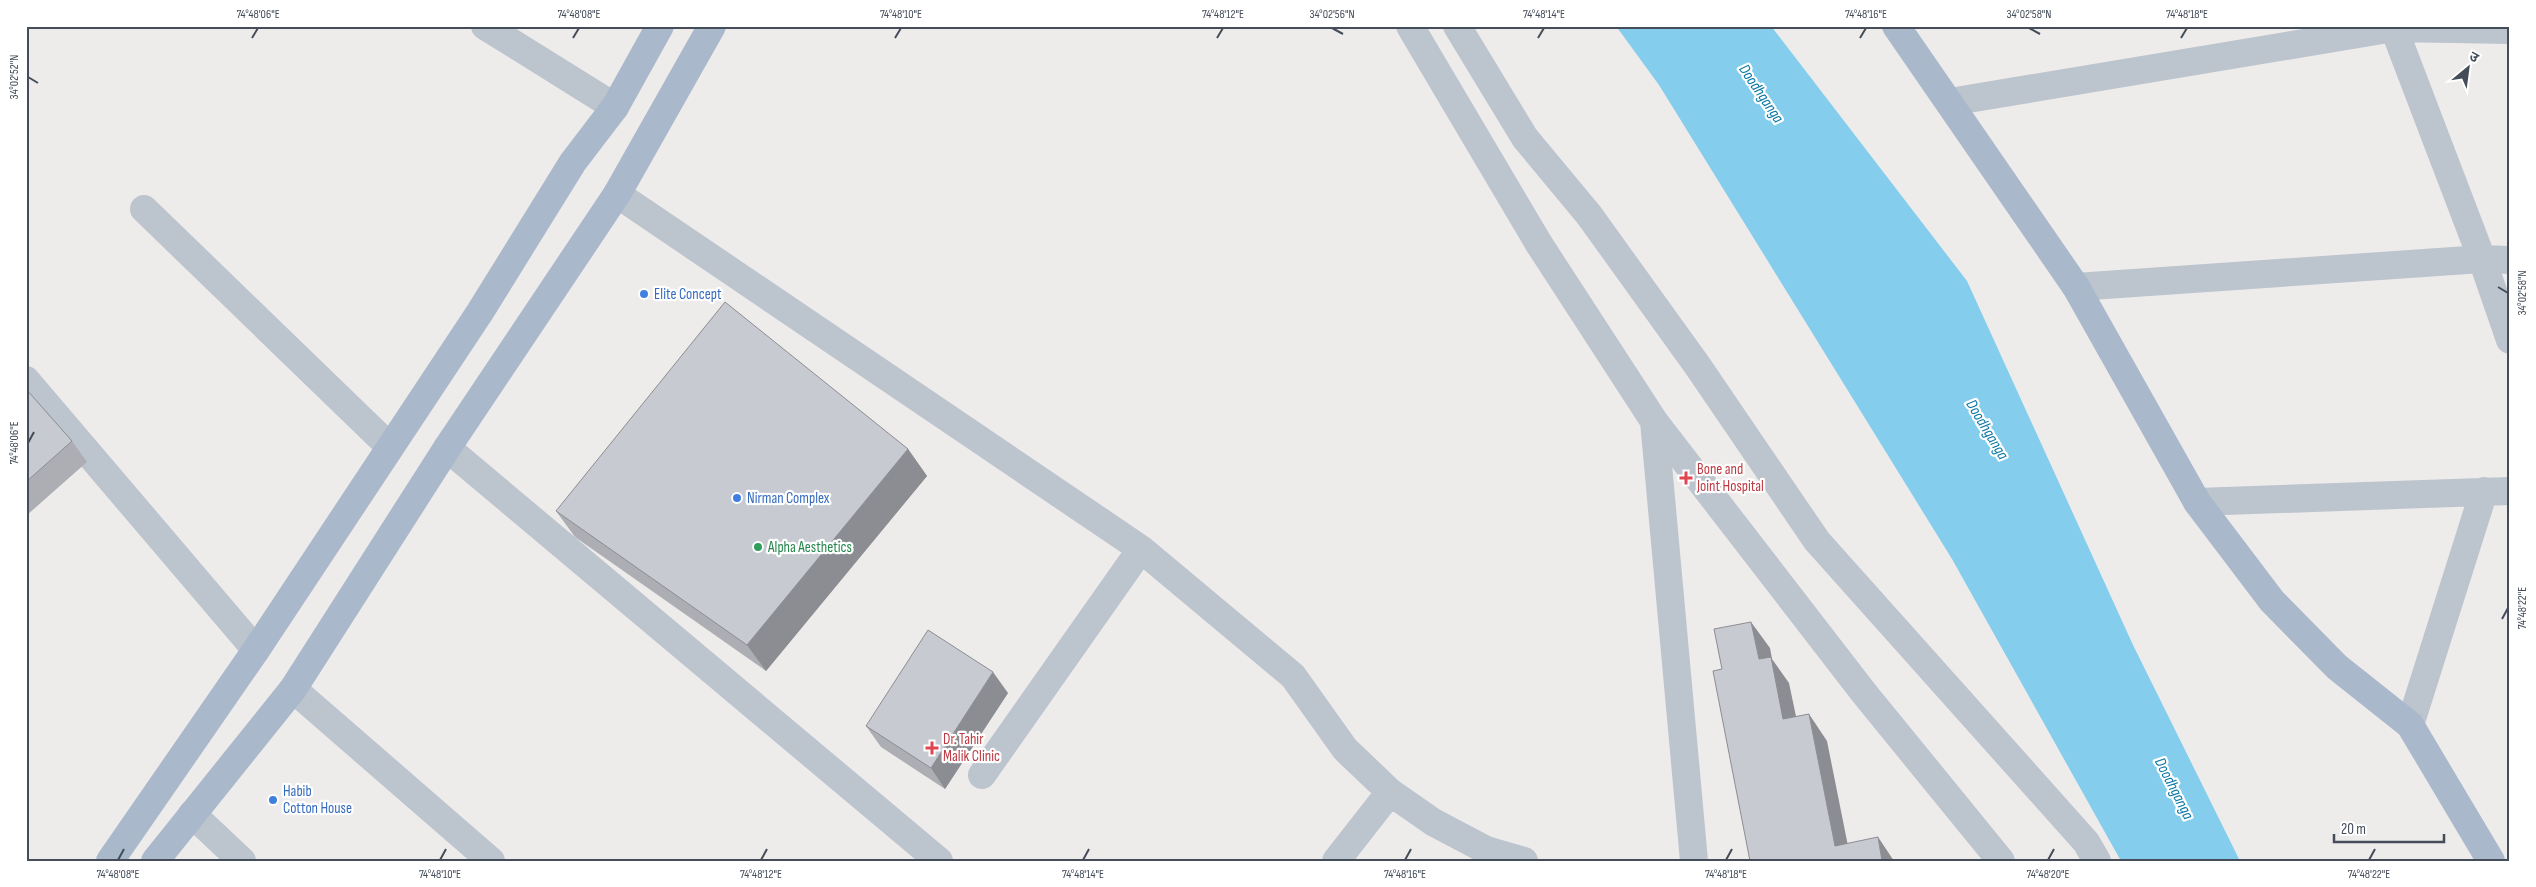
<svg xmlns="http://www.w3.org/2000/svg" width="2536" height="887" viewBox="0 0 2536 887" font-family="'Sofia Sans Condensed','Noto Sans Devanagari',sans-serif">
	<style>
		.water { fill: #84cdec }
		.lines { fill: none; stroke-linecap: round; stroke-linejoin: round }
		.minor { stroke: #bcc4ce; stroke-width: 28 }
		.major { stroke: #aab8cb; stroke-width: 28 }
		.wall { fill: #acaeb4 }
		.shaded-wall { fill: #8c8d92 }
		.building { fill: #c8cad1; stroke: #8c8d92 }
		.ticks { fill: none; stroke: #444d59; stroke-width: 2 }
		.shop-dot { fill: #3f7fe0; stroke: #fff; stroke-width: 2 }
		.health-dot { fill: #e0444e; stroke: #fff; stroke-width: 2 }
		.leisure-dot { fill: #2e9e5b; stroke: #fff; stroke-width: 2 }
		.labels { text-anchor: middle; stroke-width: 4.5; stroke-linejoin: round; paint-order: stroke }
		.shop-label { font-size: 15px; fill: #366cbe; stroke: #fff; text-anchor: start }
		.health-label { font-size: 15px; fill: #be3a42; stroke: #fff; text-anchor: start }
		.leisure-label { font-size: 15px; fill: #27864d; stroke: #fff; text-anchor: start }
		.water-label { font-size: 16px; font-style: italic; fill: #0b78a5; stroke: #fff }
		.neatline { fill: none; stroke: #444d59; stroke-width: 2 }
		.ticks-label { font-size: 12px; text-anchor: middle; fill: #444d59 }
	</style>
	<rect width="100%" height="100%" fill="#eeebeb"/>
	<path class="water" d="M1616,26H1771L1967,281L2133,645L2240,861H2121L1952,559L1659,85Z"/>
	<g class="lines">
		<path class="minor" d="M485,26L615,107
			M1410,26L1539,244L1654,421L1694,861
			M1457,26L1525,138L1589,215L1697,365L1817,541L2086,842L2097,861
			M2393,26L2482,259L2510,340
			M1950,102L2394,28L2510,30
			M617,194L1141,549L1293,676L1345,749L1390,792L1433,822L1486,850L1524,861
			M144,209L390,447
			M2076,287L2482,259L2510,260
			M26,380L256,650
			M1654,421L1864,693L2001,861
			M447,448L939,861
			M2197,502L2510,491
			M293,689L491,861
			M2410,725L2484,491
			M982,775L1141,549
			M192,814L242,861
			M1336,861L1390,792"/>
		<path class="major" d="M1896,26L2076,287L2197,502L2272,601L2337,667L2410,725L2491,861
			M110,861L256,650L480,312L573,162L615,107L660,26
			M155,861L293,689L447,448L617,194L712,26"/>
	</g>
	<path class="wall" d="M26,389L72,441L87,462L27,515L26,514Z
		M908,449L927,476L766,671L575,537L556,511Z
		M1008,693L945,789L881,747L866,726Z"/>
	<path class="shaded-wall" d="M908,449L927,476L766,671L747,645Z
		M1751,622L1770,648L1772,659L1789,683L1802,745L1783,719L1759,659Z
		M993,672L1008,693L945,789L931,768Z
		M1809,714L1827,741L1851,861L1835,846Z
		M1878,837L1894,861H1882Z"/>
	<path class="building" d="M725,302L908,449L747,645L556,511Z
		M26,389L72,441L26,482Z
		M1751,622L1759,659L1771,657L1783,719L1809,714L1835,846L1878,837L1882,861H1750L1713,671L1722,669L1714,629Z
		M928,630L993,672L931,768L866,726Z"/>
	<path class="ticks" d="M1332,28L1343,34M2029,28L2040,34M252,38L258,28M573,38L579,28M895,38L901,28M1217,38L1223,28M1538,38L1544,28M1860,38L1866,28M2181,38L2187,28M28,77L38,83M2498,287L2508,293M28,443L34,432M2502,619L2508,608M118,860L124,849M440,860L446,849M761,860L767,849M1083,860L1089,849M1405,860L1411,849M1726,860L1732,849M2048,860L2054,849M2369,860L2375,849"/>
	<g class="shop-dot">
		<circle cx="644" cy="294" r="5"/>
		<circle cx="737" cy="498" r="5"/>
		<circle cx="273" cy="800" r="5"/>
	</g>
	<g class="health-dot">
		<path d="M1683.5 470.5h5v5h5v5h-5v5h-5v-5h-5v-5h5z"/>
		<path d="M929.5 740.5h5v5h5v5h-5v5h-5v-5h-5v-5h5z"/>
	</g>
	<circle class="leisure-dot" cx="758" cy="547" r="5"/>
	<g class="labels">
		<g class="shop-label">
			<text x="654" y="299">Elite Concept</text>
			<text x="747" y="503">Nirman Complex</text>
			<text x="283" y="796">Habib<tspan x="283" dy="17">Cotton House</tspan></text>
		</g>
		<g class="health-label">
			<text x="1697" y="474">Bone and<tspan x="1697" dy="17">Joint Hospital</tspan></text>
			<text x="943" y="744">Dr. Tahir<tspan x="943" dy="17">Malik Clinic</tspan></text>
		</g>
		<g class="leisure-label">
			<text x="768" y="552">Alpha Aesthetics</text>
		</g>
		<g class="water-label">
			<text transform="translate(1762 93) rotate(56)" y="6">Doodhganga</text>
			<text transform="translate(1988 429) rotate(59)" y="6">Doodhganga</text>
			<text transform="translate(2175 788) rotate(63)" y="6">Doodhganga</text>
		</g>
	</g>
	<rect width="2536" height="887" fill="none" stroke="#ffffff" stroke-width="55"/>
	<g transform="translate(2468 68) rotate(29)" stroke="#ffffff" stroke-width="4" paint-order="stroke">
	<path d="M0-4L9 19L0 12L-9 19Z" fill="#444d59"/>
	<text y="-8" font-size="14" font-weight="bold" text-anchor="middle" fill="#444d59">उ</text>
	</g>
	<path d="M2334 834v8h110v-8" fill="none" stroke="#444d59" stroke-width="2.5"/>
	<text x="2341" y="834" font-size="15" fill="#444d59" stroke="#ffffff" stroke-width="4" paint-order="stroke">20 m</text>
	<rect x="28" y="28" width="2480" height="832" class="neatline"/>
	<g class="ticks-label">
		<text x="258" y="18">74°48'06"E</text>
		<text x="579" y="18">74°48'08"E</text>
		<text x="901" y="18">74°48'10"E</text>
		<text x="1223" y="18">74°48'12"E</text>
		<text x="1332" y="18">34°02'56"N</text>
		<text x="1544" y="18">74°48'14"E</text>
		<text x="1866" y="18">74°48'16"E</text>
		<text x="2029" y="18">34°02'58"N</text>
		<text x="2187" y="18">74°48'18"E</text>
		<text transform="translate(14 77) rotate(-90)" y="4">34°02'52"N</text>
		<text transform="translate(2522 293) rotate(-90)" y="4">34°02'58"N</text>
		<text transform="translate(14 443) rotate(-90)" y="4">74°48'06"E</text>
		<text transform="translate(2522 608) rotate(-90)" y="4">74°48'22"E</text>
		<text x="118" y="878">74°48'08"E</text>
		<text x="440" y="878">74°48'10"E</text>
		<text x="761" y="878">74°48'12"E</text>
		<text x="1083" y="878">74°48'14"E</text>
		<text x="1405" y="878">74°48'16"E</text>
		<text x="1726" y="878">74°48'18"E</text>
		<text x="2048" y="878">74°48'20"E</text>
		<text x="2369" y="878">74°48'22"E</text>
	</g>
</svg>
